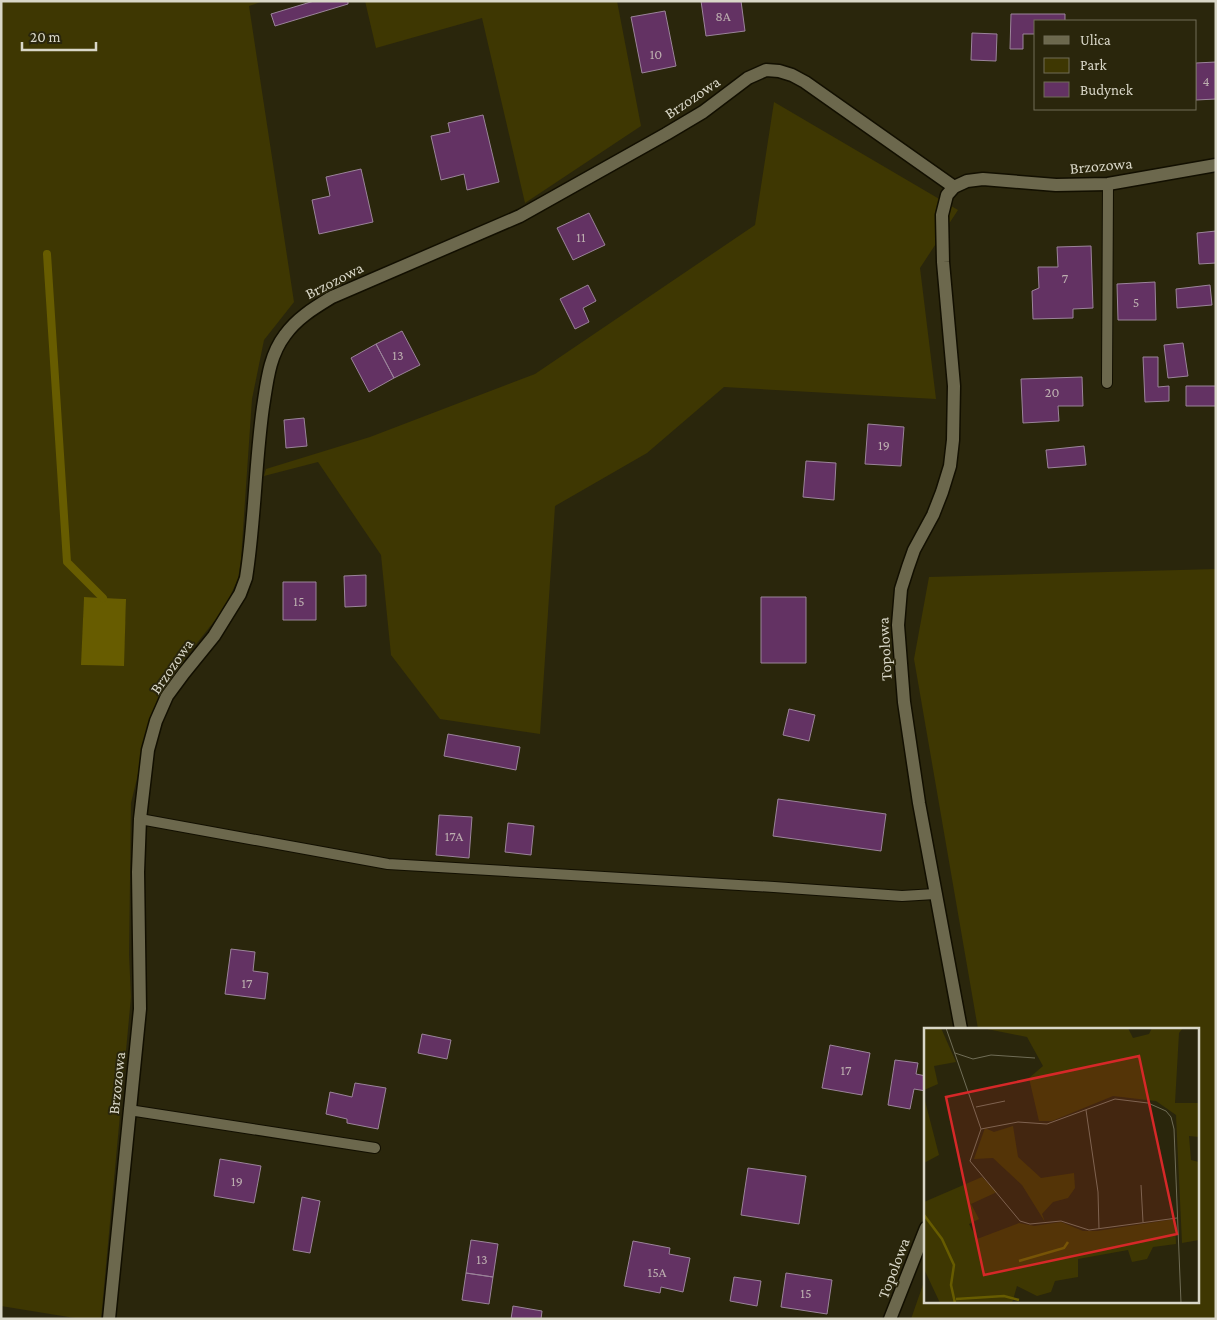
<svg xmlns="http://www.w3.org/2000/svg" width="1217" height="1320" viewBox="0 0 1217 1320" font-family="'Crimson Pro',serif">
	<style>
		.green { fill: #3e3702; fill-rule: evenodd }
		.water { fill: #675c00 }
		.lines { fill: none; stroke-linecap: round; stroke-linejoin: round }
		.stream { stroke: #675c00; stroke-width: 8 }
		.building { fill: #633263; stroke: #9b849a }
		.service-casing { stroke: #120f00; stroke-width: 12 }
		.minor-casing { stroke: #120f00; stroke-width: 15 }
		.service { stroke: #6c684d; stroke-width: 10 }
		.minor { stroke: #6c684d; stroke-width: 12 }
		.labels { text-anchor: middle; stroke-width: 4; stroke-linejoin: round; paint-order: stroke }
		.number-label { font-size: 14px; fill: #bcaeaf }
		.street-label { font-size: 16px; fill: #d9d7c8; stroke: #2a260c }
		.inset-river { fill: none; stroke: #675c00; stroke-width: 2.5 }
		.inset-road { fill: none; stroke: #706d57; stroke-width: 1 }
		.view { fill: #d62828; fill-opacity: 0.15; stroke: #d62828; stroke-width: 2.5 }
		.inset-edge { fill: none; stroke: #d9d7c8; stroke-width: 2.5 }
	</style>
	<rect width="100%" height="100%" fill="#2a260c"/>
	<path class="green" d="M1,1H264L249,6L294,302L264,340L252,399L241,559L238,579L224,609L189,653L154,708L131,803L129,955L131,997L101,1319H81L1,1306ZM84,597L126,599L123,666L82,665Z
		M365,1H617L641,126L525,203L482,18L376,48Z
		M774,102L958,210L920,268L936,399L724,387L647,453L555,506L540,734L440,719L391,655L381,555L318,462L264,476L266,469L370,437L535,374L755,225Z
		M1216,569V1319H911L926,1276V1301H1198V1029H978L914,659L929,577Z"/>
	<path class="water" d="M84,597L126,599L124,666L81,665Z"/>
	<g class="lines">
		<path class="stream" d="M47,254L67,562L103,598"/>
	</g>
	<path class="building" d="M314,1H348V4L275,26L271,14Z
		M701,1H741L745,31L706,36Z
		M665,11L676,66L642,73L631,17Z
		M1011,14H1065V21H1036V34H1023V49H1010Z
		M972,33L997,34L996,61L971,60Z
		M1216,62V99L1196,100V63Z
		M483,115L499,182L467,190L464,174L441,180L431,136L450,132L448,123Z
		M361,169L373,222L319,234L312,200L330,196L326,177Z
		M589,213L605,245L573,260L557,228Z
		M1216,231V263L1199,264L1197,233Z
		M1091,246L1093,308L1073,309V318L1033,319L1032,291L1039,288L1038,267H1058L1057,247Z
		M1155,282L1156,320H1118L1117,284Z
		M588,285L596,301L583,308L589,322L575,329L560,299Z
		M1210,285L1212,305L1177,308L1176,289Z
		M402,331L420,365L394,378L376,344Z
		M1183,343L1188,376L1168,378L1164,345Z
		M376,344L394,378L369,392L351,358Z
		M1143,357H1158V387L1169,386V401L1145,402Z
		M1082,377L1083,406H1058L1059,421L1023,423L1021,379Z
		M1186,386H1216V406H1186Z
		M304,418L307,446L286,448L284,420Z
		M868,424L904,427L901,466L865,464Z
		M1084,446L1086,465L1048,468L1046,450Z
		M806,461L836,463L834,500L803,497Z
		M366,575V606L345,607L344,576Z
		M283,582H316V620H283Z
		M761,597H806V663H761Z
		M789,709L815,715L809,741L783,735Z
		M448,734L520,747L516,770L444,756Z
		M778,799L886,814L881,851L773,836Z
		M439,815L472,817L469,858L436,855Z
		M508,823L534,826L531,855L505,852Z
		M231,949L255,952L253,971L268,973L265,999L225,994Z
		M422,1034L451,1040L447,1059L418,1053Z
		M830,1045L870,1053L862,1095L822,1088Z
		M895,1060L918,1063L916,1074L926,1076V1091L914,1089L910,1109L888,1105Z
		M355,1083L386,1088L378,1129L347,1123V1119L326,1114L330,1092L352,1097Z
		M220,1159L261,1166L254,1203L214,1196Z
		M748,1168L806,1176L799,1224L741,1215Z
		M302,1197L320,1201L310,1253L293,1250Z
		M471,1240L498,1244L493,1277L466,1273Z
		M633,1241L670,1248L669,1254L690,1258L683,1292L661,1287L660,1293L624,1286Z
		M466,1273L493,1277L489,1304L462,1300Z
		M786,1273L832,1280L827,1314L781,1307Z
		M734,1277L761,1281L757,1306L730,1301Z
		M513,1306L542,1311L541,1319H511Z"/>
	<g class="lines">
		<defs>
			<path id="service" d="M1107,383L1108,184
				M140,819L388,864L774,887L902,896L935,894
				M129,1110L375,1148"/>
			<path id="minor" d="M954,187L947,195L942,215L943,262L954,386L953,440L950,466L942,492L933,515L914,550L908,567L901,589L898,625L904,702L919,803L961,1029
				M109,1319L140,1009L138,872L140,819L148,750L156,721L167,696L184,673L214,636L240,594L246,578C255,521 255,464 263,407C267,382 269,356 285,335C297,318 314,308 332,297L520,216L666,134L703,112L748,78L766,70L779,71L792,75L805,82L954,187L967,181L983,179L1056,185L1108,184L1216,165
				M890,1319L926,1228"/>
		</defs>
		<use href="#service" class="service-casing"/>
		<use href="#minor" class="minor-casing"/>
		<use href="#service" class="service"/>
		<use href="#minor" class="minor"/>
	</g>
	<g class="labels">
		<g class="number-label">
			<text x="723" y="21">8A</text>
			<text x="656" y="59">10</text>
			<text x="1206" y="86">4</text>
			<text x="581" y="242">11</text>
			<text x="1065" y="283">7</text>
			<text x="1136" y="307">5</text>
			<text x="398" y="360">13</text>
			<text x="1052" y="397">20</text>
			<text x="884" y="450">19</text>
			<text x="299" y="606">15</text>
			<text x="454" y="841">17A</text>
			<text x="247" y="988">17</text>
			<text x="846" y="1075">17</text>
			<text x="237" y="1186">19</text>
			<text x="482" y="1264">13</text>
			<text x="657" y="1277">15A</text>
			<text x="806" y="1298">15</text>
		</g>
		<g class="street-label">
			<text transform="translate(692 97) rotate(-34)" y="6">Brzozowa</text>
			<text transform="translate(1101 165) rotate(-5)" y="6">Brzozowa</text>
			<text transform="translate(334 280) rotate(-27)" y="6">Brzozowa</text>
			<text transform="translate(884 649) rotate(-93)" y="6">Topolowa</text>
			<text transform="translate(171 666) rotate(-55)" y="6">Brzozowa</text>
			<text transform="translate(116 1083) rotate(-84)" y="6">Brzozowa</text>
			<text transform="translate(893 1268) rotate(-69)" y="6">Topolowa</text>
		</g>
	</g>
	<g transform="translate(924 1028)">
		<rect width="275" height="275" fill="#2a260c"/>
		<path d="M0,0H17L32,34L10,38L14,56L0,62ZM58,0H204L209,10L225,6L228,0H259L255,5L251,75H275V109L265,108L267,132L275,134V212L258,215L252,87L232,73L189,68L128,93H115L105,50L119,38L103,9ZM0,69L15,127L0,135ZM89,98L94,129L117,150L150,145L151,160L144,170L129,174L118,186L121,194L98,157L69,130L50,131L61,100L70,104ZM58,149L73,164L47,176L55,191L45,196L53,211L95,195L110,198L137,194L159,203H173L251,191L252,216L229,219L223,231L208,234L204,222L154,231V249L131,253L127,264L113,268L93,258L88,275H16L0,241V174Z" fill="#3e3702"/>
		<path class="inset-river" d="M0,187L18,211L30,237L27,257L31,275M95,233L140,220L144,214M32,271L80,268L95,272"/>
		<path class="inset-road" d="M22,0L57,101L46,133L96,193L106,196L137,193L165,202L253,190M31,25L49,31L67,27L111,30M52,79L81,73M162,82L174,164L175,201M57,101L94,94L123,96L191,71L224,75L242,83L247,89L250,101L257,275M217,157L219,194"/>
		<path class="view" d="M215,28L253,206L60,247L22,69Z"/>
		<rect width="275" height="275" class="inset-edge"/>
	</g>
	<rect width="1217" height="1320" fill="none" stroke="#d9d7c8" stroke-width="5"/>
	<rect x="1034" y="20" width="162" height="90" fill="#2a260c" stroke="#706d57"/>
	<rect x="1044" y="36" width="25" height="8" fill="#6c684d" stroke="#706d57"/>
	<text x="1080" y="45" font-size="15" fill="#d9d7c8">Ulica</text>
	<rect x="1044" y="58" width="25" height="15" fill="#3e3702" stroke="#706d57"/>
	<text x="1080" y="70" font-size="15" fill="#d9d7c8">Park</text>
	<rect x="1044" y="82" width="25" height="15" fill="#633263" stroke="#706d57"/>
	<text x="1080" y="95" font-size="15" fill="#d9d7c8">Budynek</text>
	<path d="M22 42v8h74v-8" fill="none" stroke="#d9d7c8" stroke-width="2.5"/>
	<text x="30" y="42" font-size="15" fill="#d9d7c8" stroke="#2a260c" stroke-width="4" paint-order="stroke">20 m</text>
</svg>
